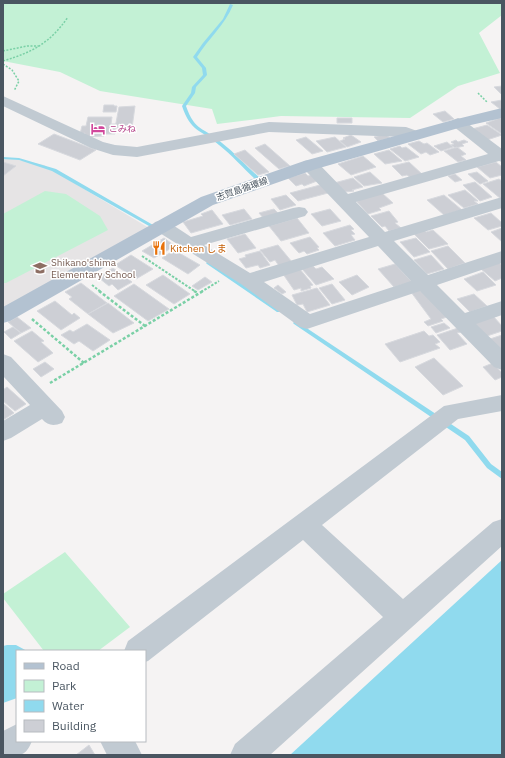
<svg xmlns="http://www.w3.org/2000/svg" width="505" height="758" viewBox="0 0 505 758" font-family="'IBM Plex Sans','Noto Sans JP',sans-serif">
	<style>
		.education { fill: #e6e4e5 }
		.green { fill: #c3f1d5 }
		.water { fill: #90daee }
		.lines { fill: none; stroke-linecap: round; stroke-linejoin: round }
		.stream { fill: #90daee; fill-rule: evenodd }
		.building { fill: #cdcfd5; stroke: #d7d9de }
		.path-far2 { stroke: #7ad0a6; stroke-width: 1.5; stroke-dasharray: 2 1.5; stroke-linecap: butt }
		.path-far1 { stroke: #7ad0a6; stroke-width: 2; stroke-dasharray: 2.5 1.5; stroke-linecap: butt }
		.path { stroke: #7ad0a6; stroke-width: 2.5; stroke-dasharray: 3 2; stroke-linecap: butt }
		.minor { fill: #c1cad2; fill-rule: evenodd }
		.major { fill: #b3c2d1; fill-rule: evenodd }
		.labels { text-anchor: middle; stroke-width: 3; stroke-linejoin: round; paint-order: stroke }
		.far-hotel-label { font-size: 9px; fill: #b23c85; stroke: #fff; text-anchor: start }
		.far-street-label { font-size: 9px; fill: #4a5661; stroke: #fff }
		.food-label { font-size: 10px; fill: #c56008; stroke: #fff; text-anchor: start }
		.education-label { font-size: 10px; fill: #785e54; stroke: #fff; text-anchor: start }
	</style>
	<rect width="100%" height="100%" fill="#f5f3f3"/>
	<path class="education" d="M3,157L44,165L149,228L3,308Z"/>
	<path class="green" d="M3,3H502V15L479,33L500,73L458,86L410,118L281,116L217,124L212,109L100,91L60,72L3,61Z
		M45,191L66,194L100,216L108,230L6,283H3V214Z
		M65,552L130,627L98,651H44L3,598V594Z"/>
	<path class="water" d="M502,560V755H290Z
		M7,645H16L27,651H17V698L3,703V646Z"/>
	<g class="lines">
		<path class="stream" d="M230,4L233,5C225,25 208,39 197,57L206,68L207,75L196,87L195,93L186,106C195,132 204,127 222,143C235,153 246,166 259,177V179H255C243,168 232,155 219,145C201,129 191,133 182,106L191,93L192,87L203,75L202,68L193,57L203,43L223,19Z
			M3,157L19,158L56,169L160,229L158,230H156L52,171L19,160L3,159Z
			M209,261L281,310L282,311L281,312H277L207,264L206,263L207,262Z
			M296,321L469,436L491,464L502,472V479L487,468L465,440L294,324L293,323L294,322Z"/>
	</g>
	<path class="building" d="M502,86V95L494,87Z
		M502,100V108L500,109L491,102Z
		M104,105H114V106H117L116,112H103Z
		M135,106L132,128H115L119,107Z
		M445,111L454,119L443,122L433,114Z
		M88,117H112L111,124H116L115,134H105L104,136L84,137L85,133L80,134L82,126H86Z
		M337,118H352V123H337Z
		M500,118L502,119V134L486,123Z
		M487,125L502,135L487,140L472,129Z
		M54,134L96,150L80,160L38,144Z
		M385,134L390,138L378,141L374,137Z
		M351,135L361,142L347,147L340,141L345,139L343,138Z
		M306,137L323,151L312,154L296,140Z
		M335,137L346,147L327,152L316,141Z
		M456,140L458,142L464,140L468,142L462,144L464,146L455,148L451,145L454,144L451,142Z
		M419,141L424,144L427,143L439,152L430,155L426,152L421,154L408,144Z
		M447,142L453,147L441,151L434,146Z
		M265,144L290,166L279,169L255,148Z
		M400,146L402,148L406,147L419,157L405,161L390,149Z
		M457,147L466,154L461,156L466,160L458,162L444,151Z
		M245,150L269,172L258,175L234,154Z
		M389,150L402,161L385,164L374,154Z
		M363,156L376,167L351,175L338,164Z
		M3,162L16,166L3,176Z
		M409,162L423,175L411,178L407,175L402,176L392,166Z
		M496,162L502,167V175L490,178L477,167Z
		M370,172L382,183L364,186L354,177Z
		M477,172L488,181L480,184L468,174Z
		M305,173L308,176L311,175L317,181L304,186L302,184L296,186L288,178Z
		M455,174L462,180L455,182L448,176Z
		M353,178L363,187L352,190L354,191L344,192L334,183Z
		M499,179L502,181L501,199L483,184Z
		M475,182L492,197L480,201L463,185Z
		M320,185L328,193L298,201L290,193Z
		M465,190L478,201H474L478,204L464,208L448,195Z
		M382,193L393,203L379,208L381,210L368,214L357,202L361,199Z
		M286,195L296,205L280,210L271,199Z
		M444,195L462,210L444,215L427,200Z
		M244,209L252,219L230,225L222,215Z
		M274,209L279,214L264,219L259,213Z
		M330,209L341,221L322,226L311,214Z
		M212,210L223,224L191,233L183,222L203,216L201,214Z
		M389,211L398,222L395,223L401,228L389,231L385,226L382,227L371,216Z
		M491,213L502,223V226L488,230L474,218Z
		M297,218L309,233L281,241L269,226Z
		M350,225L354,229L351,230L355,234L351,235L355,240L335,246L323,233Z
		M502,228V242L491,232Z
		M424,230L426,232L433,230L448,244L429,249L413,233Z
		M245,234L256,248L238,253L227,239Z
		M310,237L319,247L317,248L319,250L307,254L304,251L299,253L290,243Z
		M164,238L175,246L154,258L142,251Z
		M416,238L430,252L414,257L400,242Z
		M278,245L292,262L279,266L275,260L270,262L260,250Z
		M448,246L465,263L448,269L431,251Z
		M174,250L200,265L188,274L162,258Z
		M260,251L270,265L260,268L258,265L246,268L239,259L246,257L245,255Z
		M131,255L153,269L136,279L115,265Z
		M431,255L444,269L427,274L414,260Z
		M499,263L502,265V278L495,281L481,269Z
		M395,264L412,282L394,287L378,269Z
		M313,266L316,269L322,267L334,279L316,285L302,269Z
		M113,268L132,282L118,290L112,284L109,286L99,278L104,275L102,274Z
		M299,268L313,285L310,286L311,288L301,291V288L294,290L283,274Z
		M483,272L496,285L477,291L464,279Z
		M163,275L190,294L174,304L146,285Z
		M357,275L369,287L352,295L339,282Z
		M205,277L212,282L198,290L192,286Z
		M81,283L107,303L88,314L69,299L72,297L65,292Z
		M134,284L169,309L148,321L114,296Z
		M332,284L345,300L332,304L319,288Z
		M278,285L286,292L282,294L274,288Z
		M317,288L330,305L307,312L303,304L297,305L292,295Z
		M416,290L422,291L447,317L441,319L443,321L428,326L424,322L431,319L411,292Z
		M474,294L487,306L470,312L457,299Z
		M55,301L72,315L74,313L80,318L61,330L37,311Z
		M108,303L134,323L113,333L88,314Z
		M493,316L502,326V331L487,336L475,325L476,322Z
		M17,317L31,328L21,333L8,322Z
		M444,323L450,328L436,333L431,327Z
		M87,324L110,340L93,351L79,341L74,344L61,335L70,330L73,332Z
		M13,327L21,333L11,339L4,332Z
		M458,328L461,332L457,333L467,344L450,350L437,335Z
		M32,331L44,341L41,342L53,353L38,362L14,341Z
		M424,331L429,336L433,335L440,342L435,344L440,348L400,362L385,344Z
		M502,335V352L490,339Z
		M434,358L463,386L443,395L415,367Z
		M45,362L54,369L41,377L33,369Z
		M493,363L502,373V377L495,380L483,367Z
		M7,387L26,404L15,411L3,401V390Z
		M3,403L14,413L3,420Z
		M89,745L95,755H76Z"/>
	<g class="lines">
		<path class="path-far2" d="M3,51L27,46H41
			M3,61C33,52 50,43 68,17
			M3,64L12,70L19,81L14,91
			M478,93L487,102"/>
		<path class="path-far1" d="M142,256L196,292
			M92,285L101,292
			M201,292L219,281"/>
		<path class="path" d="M99,291L145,326
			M194,291L198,293
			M32,319L84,363
			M50,383L203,291"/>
		<path class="minor" d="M3,96L103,142L115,145L137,147L269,122L406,127L420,132L422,135L420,138L414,140L404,137L269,132L137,157L113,155L91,148L3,106Z
			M458,118L463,120L502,149V162L499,161L356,202L385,232L502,197V208L394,241L428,275L502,251V263L437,285L465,313L502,301V315L476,324L502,349V370L494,367L420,291L307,329L300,327L241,284L155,230L152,226L155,222C168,219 180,230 191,237L293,208L299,207L305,208L308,212L305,216L204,245L250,273L369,237L304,169L302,165L304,161L310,160L316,161L348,194L488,154L453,126L450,123L453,120ZM378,246L411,281L310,314L264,282Z
			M3,354L11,357L62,411L65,417L62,423C54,426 48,426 42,419L11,438L3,441V421L30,405L3,376Z
			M502,395V411L458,419L322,525L403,599L493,522L502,519V546L270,755H230L235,744L383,617L303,540L148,661L145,662V651H124L128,641L444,406Z
			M17,724V741H32C25,758 20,755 3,755V731Z
			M100,741H135L142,755H107Z"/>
		<path class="major" d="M502,108V118L462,127L316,169L213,205L10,321L3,323V307L201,197L304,161L453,120Z"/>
	</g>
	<defs>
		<symbol id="hotel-bare" viewBox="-9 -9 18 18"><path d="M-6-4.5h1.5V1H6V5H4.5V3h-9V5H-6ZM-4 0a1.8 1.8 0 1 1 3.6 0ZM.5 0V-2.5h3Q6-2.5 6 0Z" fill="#d1479c" stroke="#fff" stroke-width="2.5" paint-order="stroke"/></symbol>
		<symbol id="restaurant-bare" viewBox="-9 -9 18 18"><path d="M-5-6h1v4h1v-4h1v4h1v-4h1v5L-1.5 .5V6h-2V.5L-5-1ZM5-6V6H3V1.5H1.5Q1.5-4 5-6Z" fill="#e8710a" stroke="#fff" stroke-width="2.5" paint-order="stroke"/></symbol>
		<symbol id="school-bare" viewBox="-9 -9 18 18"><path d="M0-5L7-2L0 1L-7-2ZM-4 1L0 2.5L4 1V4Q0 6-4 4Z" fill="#8d6e63" stroke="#fff" stroke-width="2.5" paint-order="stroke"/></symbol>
	</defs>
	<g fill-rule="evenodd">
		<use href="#hotel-bare" x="88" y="119" width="20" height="20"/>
		<use href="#restaurant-bare" x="149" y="238" width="20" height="20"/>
		<use href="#school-bare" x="30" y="258" width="20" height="20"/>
	</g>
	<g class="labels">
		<g class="far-hotel-label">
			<text x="109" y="132">こみね</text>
		</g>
		<g class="far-street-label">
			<text transform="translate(242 189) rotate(-19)" y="3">志賀島循環線</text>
		</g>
		<g class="food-label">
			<text x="170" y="252">Kitchen しま</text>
		</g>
		<g class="education-label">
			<text x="51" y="266">Shikano'shima<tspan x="51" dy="12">Elementary School</tspan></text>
		</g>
	</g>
	<rect width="505" height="758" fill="none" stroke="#4a5661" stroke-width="8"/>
	<rect x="16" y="650" width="130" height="92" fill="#ffffff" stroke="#b7bbc0"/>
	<rect x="24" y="663" width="20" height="6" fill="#b3c2d1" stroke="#b7bbc0"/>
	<text x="52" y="670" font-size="12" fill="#4a5661">Road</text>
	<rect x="24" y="680" width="20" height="12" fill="#c3f1d5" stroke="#b7bbc0"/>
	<text x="52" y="690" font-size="12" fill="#4a5661">Park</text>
	<rect x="24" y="700" width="20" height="12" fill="#90daee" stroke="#b7bbc0"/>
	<text x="52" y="710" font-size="12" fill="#4a5661">Water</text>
	<rect x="24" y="720" width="20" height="12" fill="#cdcfd5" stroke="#b7bbc0"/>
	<text x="52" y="730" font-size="12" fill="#4a5661">Building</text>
</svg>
